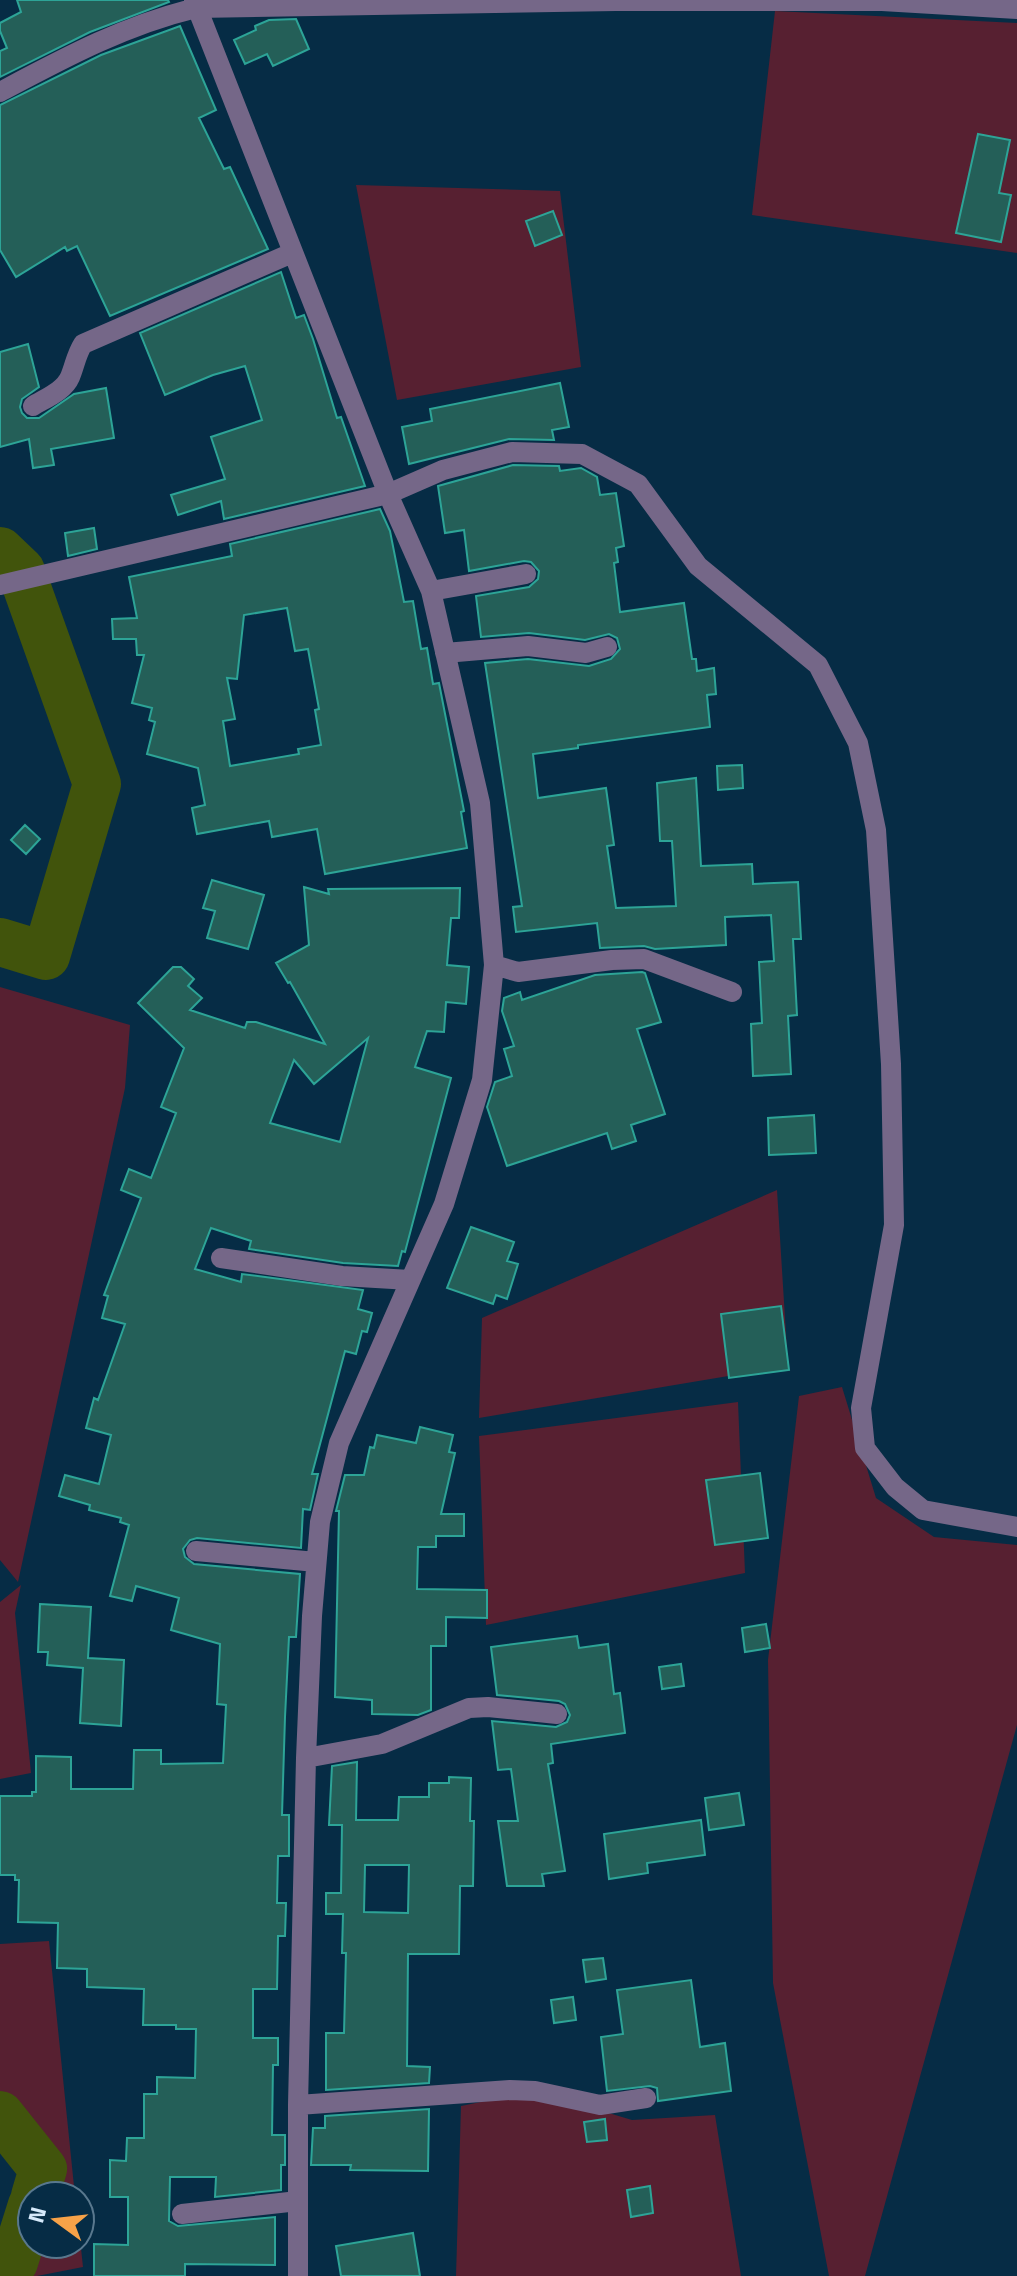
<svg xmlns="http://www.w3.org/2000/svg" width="1017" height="2276" viewBox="0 0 1017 2276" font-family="'Titillium Web',sans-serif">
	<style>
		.green { fill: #572031 }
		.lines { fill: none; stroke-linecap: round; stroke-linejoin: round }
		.river { stroke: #41540c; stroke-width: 48 }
		.building { fill: #245f58; stroke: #2da497; stroke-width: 2; fill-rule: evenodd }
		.minor { stroke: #756788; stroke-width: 20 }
	</style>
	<rect width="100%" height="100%" fill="#062c45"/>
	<path class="green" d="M775,11L1017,23V253L752,215Z
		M356,185L560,191L581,367L397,400Z
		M0,987L130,1025L125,1088L18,1582L0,1560Z
		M777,1190L788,1366L479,1418L482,1318Z
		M842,1387L876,1498L934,1537L1017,1545V1725L865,2276H829L773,1983L768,1660L799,1396Z
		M738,1402L745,1573L486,1625L479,1436Z
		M21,1585L15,1613L31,1773L0,1779V1602Z
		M49,1941L75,2196H32V2244H80V2239L83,2267L37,2276H0V2232L22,2169L0,2141V1944Z
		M535,2091L632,2120L715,2115L741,2276H456L461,2106Z"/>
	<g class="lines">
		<path class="river" d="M0,551L21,571L97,784L46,956L0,942
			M0,2115L43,2169L35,2196
			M0,2258L14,2262L32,2205"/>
	</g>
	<path class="building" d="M17,0H168L169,2L90,32L0,77V51L7,48L0,31V23L21,12Z
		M296,19L309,49L273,66L267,54L245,64L234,40L256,30L255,26L269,20Z
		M180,26L216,110L199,118L224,169L230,167L268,249L110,316L77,246L67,251L65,247L16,277L0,250V105L101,55Z
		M978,134L1010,140L999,193L1011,195L1001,242L956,233Z
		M553,211L562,235L535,246L526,221Z
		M281,272L296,318L304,315L313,339L337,418L341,417L365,486L224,519L221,501L178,515L171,495L225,479L211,437L262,420L245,366L213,375L165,395L140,333Z
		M28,344L39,387L22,399L20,407L22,413L27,418H39L74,394L106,388L114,438L51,449L54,465L33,468L29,439L0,447V352Z
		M560,383L569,427L552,430L554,440L509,439L409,464L402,427L432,421L430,409Z
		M513,465L559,466L560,471L581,468L597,477L600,495L616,493L624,546L616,548L618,562L614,563L620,612L684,603L692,659H696L697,671L714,668L716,694L707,695L710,727L578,745V748L533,754L538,798L606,788L614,845L607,846L616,908L676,906L672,841H660L657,783L696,778L701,866L752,864L753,884L798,882L801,939H793L797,1015L788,1016L791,1074L753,1076L751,1024L762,1023L759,962L774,961L771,915L725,917L726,945L655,949L644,946L600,948L597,923L516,932L513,907L522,906L485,663L528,659L589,666L611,659L620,649L617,638L609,634L585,640L529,633L481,637L476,596L529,587L538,579L539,571L531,562L524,561L469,571L464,530L445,533L438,486Z
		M380,509L390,531L404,602L413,601L421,649L427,648L433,684L439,683L464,811L461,812L467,848L325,874L317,829L272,837L269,821L197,834L192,808L205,805L198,768L147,754L155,722L149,720L152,708L132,703L144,655H137L136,639H113L112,619L137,618L129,577L232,556L230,544ZM287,608L295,651L308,649L319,709L315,710L321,745L298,749L299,754L230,766L223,721L235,719L227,678L237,679L244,615Z
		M94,528L97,549L68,556L65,533Z
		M742,765L743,788L718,790L717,766Z
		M25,825L40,839L26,854L11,840Z
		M212,880L264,895L248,949L207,938L215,911L203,908Z
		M304,887L329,894L328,889L460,888L459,918H451L447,965L469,967L466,1004L446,1002L444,1032L427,1031L415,1067L451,1078L405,1252L402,1251L398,1266L343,1263L249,1249L251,1241L211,1228L195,1269L241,1282L242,1274L363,1290L358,1309L372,1313L367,1332L362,1331L356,1354L345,1351L341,1366L312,1474H318L310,1510L303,1509L301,1548L197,1538L190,1540L183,1549L185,1557L194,1564L300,1574L296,1637H289L285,1717L282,1815H289V1856H278L277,1903H286L285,1936H278L277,1989H253V2038H278V2065H273L272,2135H285V2165H281V2190L215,2197L216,2177H170L169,2221L178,2226L275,2217V2265L185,2264V2276H94V2244L128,2245V2197H110V2160L126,2161L127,2138H144V2094H157V2077L195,2078L196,2029H176V2025H143L144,1989L87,1987V1969L57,1968L58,1923L18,1922L19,1880H15V1875H0V1796H32V1792H36V1756L71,1757V1789H133L134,1750H161V1764L223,1763L226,1705L217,1704L220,1644L171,1630L179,1598L136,1586L132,1601L110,1596L129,1525L120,1522L121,1518L89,1510L90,1505L59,1496L65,1475L99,1484L111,1435L86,1428L94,1398L98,1400L125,1324L102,1318L108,1296L104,1295L141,1198L121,1190L129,1169L151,1178L176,1113L161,1107L184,1048L138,1003L173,967H181L194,979L188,986L202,998L190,1010L245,1028L247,1022H256L325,1044L290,982L288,983L276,963L309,945ZM368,1038L340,1142L270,1123L294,1060L314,1084Z
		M642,972L645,973L661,1022L637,1029L665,1114L631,1125L636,1141L612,1149L607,1133L507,1166L487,1107L495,1082L512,1076L504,1049L514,1046L502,1011L504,998L520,992L522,1000L595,975Z
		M814,1115L816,1153L769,1155L768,1118Z
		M471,1227L514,1242L507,1261L518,1264L507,1299L496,1295L493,1304L447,1288Z
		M781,1306L789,1370L729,1378L721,1314Z
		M420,1427L453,1435L449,1452L455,1453L441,1514H464V1536H436V1547H418L417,1589L487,1590V1618L446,1617V1646H431V1710L418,1715L372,1714V1700L335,1697L339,1511H336L345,1475H364L370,1447L374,1448L377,1435L416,1443Z
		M760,1473L768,1538L715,1545L706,1480Z
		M40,1604L91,1607L88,1658L124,1660L121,1726L80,1723L83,1668L47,1665L48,1652H38Z
		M766,1624L770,1648L745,1652L742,1628Z
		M577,1636L579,1648L608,1644L614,1694L620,1693L625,1733L551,1744L553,1763L548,1764L565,1871L542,1874L544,1886H507L498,1821H518L511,1769L498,1770L492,1721L556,1727L567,1722L570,1715L565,1704L559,1701L497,1695L491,1647Z
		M681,1664L684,1686L662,1689L659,1667Z
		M357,1762L356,1820H398L399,1797H429V1783H449V1777L471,1778L470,1821H474L473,1886H460L459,1954H408L407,2066L430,2067L429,2083L326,2090V2033H344L346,1953H342L343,1914H326V1893H341L342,1825H329L332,1766ZM365,1865H409L408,1913L364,1912Z
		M739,1793L744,1825L709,1830L705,1798Z
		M701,1820L705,1855L647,1863L648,1873L609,1879L604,1834Z
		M603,1958L606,1979L586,1982L583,1960Z
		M691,1980L700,2047L725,2043L731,2091L658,2101L657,2088L650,2086L607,2091L601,2037L623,2034L617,1990Z
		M573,1997L576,2020L554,2023L551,2000Z
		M429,2109L428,2171L350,2170L351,2165H311L313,2128H325V2116Z
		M605,2119L607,2140L587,2142L584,2122Z
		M650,2186L653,2213L631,2217L627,2190Z
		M413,2233L420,2276H341L336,2246Z"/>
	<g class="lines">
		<path class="minor" d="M194,0L388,494L431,591L480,803L494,965L482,1080L444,1204L339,1443L320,1522L312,1616L306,1758L298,2105V2276
			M0,92C64,58 125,25 196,8L616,1H882L1017,9
			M33,406C46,398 64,391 70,377C75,365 76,355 83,344L292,253
			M0,585L388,494L443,470L512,452L582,454L638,484L698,566L818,665L858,743L876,830L891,1064L894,1225L861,1408L865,1448L895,1487L923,1510L1017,1527
			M431,591L526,574
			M445,653L528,646L586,653L607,647
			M494,965L518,972L612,960L644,959L732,992
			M221,1258L342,1276L410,1280
			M196,1551L316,1562
			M306,1758L382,1744L469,1708L488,1707L557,1714
			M298,2105L510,2090L535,2091L600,2105L646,2098
			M182,2214L298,2201"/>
	</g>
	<g transform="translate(56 2220) rotate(285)"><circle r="38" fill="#062c45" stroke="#59788e" stroke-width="2"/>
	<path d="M0-6L14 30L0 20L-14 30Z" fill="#f7a248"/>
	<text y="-12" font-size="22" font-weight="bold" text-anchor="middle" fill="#d6eafb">N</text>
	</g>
</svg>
